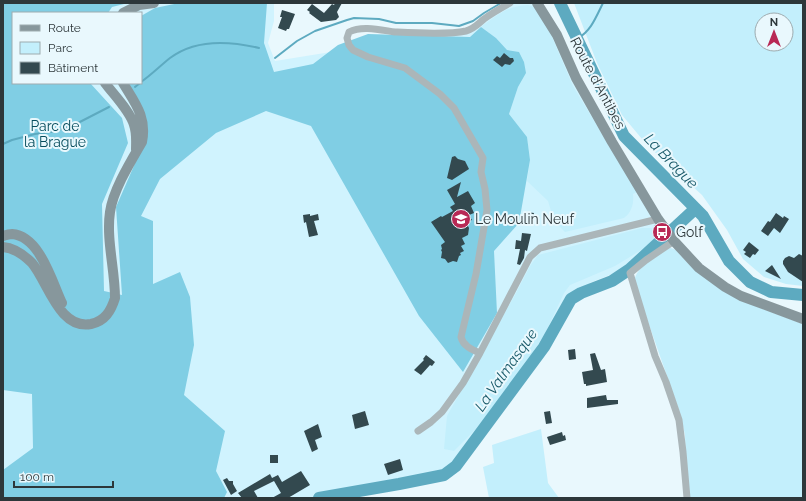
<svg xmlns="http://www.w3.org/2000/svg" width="806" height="501" viewBox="0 0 806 501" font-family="Raleway,sans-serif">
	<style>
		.built { fill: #d0f3fe; fill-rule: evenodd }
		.green { fill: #c3effc; fill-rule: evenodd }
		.forest { fill: #80cee4 }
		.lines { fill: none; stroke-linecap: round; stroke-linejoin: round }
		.stream { stroke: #5daac0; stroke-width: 2 }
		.river { stroke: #5daac0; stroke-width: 12 }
		.building { fill: #33494f }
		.street { stroke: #abb6b9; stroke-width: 7 }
		.secondary { stroke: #87979c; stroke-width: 10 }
		.labels { text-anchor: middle; stroke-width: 4; stroke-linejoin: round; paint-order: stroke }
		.street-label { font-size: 14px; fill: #2d373a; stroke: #e9f8fd }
		.park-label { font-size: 14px; fill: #074d5d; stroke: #e9f8fd }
		.poi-label { font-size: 14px; fill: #2d373a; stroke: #e9f8fd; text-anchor: start }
		.water-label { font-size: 15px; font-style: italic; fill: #175868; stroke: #e9f8fd }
	</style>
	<rect width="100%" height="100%" fill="#e9f8fd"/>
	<path class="built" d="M3,3H274V21L268,43L275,61L467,30L511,3H537L663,233L651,246L628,264L612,274L590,283L581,293L571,299L544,347L456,466L444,475L399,484L319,498H3ZM13,13H141V83H13Z"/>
	<path class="green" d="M574,3H803V286L786,284L764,277L743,259L727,230L702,195L647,145L622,115L597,63ZM762,20H786V44H762Z
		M528,5L537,8L549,30L573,86L637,192L633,194C634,203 632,212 624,218L565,232L554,221L548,201L527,181L530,160L527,137L509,114L518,87L526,73L496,38L481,27C497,15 507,6 528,5Z
		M642,228H651L657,231L659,237L656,241L615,266L570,285L564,293L545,334L524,365L500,400L475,430L454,451L444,449L447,416L516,293L530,266L538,255Z
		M668,248H671L676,250C712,293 752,305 803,324V498H689L686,473L685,435L680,413L634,282C636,266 655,258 668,248Z
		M541,429L548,483L559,498H489L483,467L494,463L492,445Z"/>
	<path class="forest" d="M3,3H128L112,7L108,13H13V83H90L122,118L128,143L102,204L104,291L122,295L116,207L143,145L129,83H141V16L155,8L179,3H267L264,43L274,72L313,64L338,45L368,34L470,37L481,27L496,38L507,50L519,52L524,62L526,73L518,87L509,114L527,137L530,160L519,223L494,251L497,313L463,372L419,316L311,126L266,111L216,133L160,179L141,216L153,221V284L180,272L190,297L194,345L184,395L225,431L216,471L227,492L224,498H3V470L33,448L32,394L3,390Z"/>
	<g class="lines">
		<path class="stream" d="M578,38C591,31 596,17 603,3
			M275,58L297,41L315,31L347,20L354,18L379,19L396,23H432L459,26L473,21L484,13L501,3
			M141,82C151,75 160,66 170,58C195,39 230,41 259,48
			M135,87L140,83
			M3,144L12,140L35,134L51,132L72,126L109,107"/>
		<path class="river" d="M560,3L624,136L703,216L729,261L750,282L771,292L803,295
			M319,498L399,484L444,475L456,466L544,347L571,299L581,293L612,281L630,269L695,209"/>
	</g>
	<path class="building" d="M335,3H342L337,12L339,17L336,20L321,22L309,13L310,12L307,10L312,4L324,13L332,4L334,5Z
		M282,10L295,14L289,29H287L286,31L278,28L282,17H280Z
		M504,53L510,58H513L514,61L510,65L505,64L502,67L493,60L497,56L500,58Z
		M455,156L458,159L465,161L469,169L452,180L447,178L452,157Z
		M461,182L457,197L468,191L475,203L471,206L474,213L469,215L472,220L466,222L469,228L468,235L462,238L465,244L461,246L464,251L460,253L461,255L459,256L457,262L453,261L448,263L445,259L441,258L442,252L441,250L442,249L441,245L445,242L431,222L441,216L442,217L453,211L450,207L455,204L447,190Z
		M527,212L534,213L532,223L525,222Z
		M776,213L783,218L784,216L789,219L780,233L774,228L768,236L761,231L768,221L770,222Z
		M310,214V216L318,214L319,220L314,221L318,235L309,237L306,222L304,223L303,215Z
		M522,233L531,234L527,251L525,250L524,258L520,265L517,264L520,249H515L516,240L521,241Z
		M749,242L759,250L755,255L753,254L750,258L744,254L746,252L743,250Z
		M799,254L803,256V282L788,272L783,264V261L785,258L789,256L794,258Z
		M772,265L781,279L765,271Z
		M575,349L576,359L569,360L568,350Z
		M595,353L601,370L605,369L607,382L586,386V384H584L582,372L593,370L590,354Z
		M426,355L435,362L432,366L430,365L421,375L414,370L424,360L423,359Z
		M606,395L607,400H618V404L587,408V398Z
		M365,411L369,425L355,429L352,415Z
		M550,411L552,423L546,424L544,412Z
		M318,424L322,437L315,440L318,449L312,452L304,431Z
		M562,432L563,436L565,435L566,440L550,445L547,437Z
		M270,455H278V463H270Z
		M400,459L403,470L388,475L384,464Z
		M301,471L310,485L288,498H272L281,493L274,481L254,491L258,498H242L238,493L270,474L272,478L278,475L282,482Z
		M227,478L229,481H233V484L237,491L231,495L223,480Z"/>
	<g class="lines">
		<path class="street" d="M674,241L646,260L630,273L655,356L666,382L679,420L683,452L687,498
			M480,353C472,350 463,346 461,337L476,274L487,210L485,189L481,172L483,158L454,108L440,94L405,68L368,57L353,50L349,45L347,38L349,32C362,25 381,30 395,32C414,33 448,35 466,31C474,29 478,24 484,19C492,13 501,8 510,3
			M418,431L431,422L442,412L463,383L480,353L530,257L540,248L658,219"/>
		<path class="secondary" d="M537,3L557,35L576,78L612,142L658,219L674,241L699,268L725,287L741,296L803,319
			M123,13L139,5L154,3
			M105,83C114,95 130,111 134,125C137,133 136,142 136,150
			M3,236C6,235 10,234 12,234C40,236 52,282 62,303
			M3,247C15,248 24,255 32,263C48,282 59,330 91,324C105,321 111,311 115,298C115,270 106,239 110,212C113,190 131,161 142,142C147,117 135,103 123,83"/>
	</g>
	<defs>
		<symbol id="school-disc" viewBox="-11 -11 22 22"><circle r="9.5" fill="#b82955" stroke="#e9f8fd"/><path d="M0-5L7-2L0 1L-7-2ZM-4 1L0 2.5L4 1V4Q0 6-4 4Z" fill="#fff"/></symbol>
		<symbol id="bus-disc" viewBox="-11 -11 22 22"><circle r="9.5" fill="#b82955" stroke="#e9f8fd"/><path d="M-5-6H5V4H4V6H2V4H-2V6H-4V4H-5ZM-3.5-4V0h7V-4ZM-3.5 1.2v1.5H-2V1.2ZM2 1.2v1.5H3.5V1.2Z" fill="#fff"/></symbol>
	</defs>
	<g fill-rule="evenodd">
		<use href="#school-disc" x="450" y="208" width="22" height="22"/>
		<use href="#bus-disc" x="651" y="221" width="22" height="22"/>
	</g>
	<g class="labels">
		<g class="street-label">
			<text transform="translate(598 83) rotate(62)" y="5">Route d'Antibes</text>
		</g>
		<g class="park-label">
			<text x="55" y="131">Parc de<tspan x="55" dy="16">la Brague</tspan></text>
		</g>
		<g class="poi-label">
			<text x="475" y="224">Le Moulin Neuf</text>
			<text x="676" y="237">Golf</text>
		</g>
		<g class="water-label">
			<text transform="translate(671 161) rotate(46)" y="5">La Brague</text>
			<text transform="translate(506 370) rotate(-55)" y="5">La Valmasque</text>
		</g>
	</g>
	<rect width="806" height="501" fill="none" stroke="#2d373a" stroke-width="8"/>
	<rect x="12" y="12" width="130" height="72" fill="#e9f8fd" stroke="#9eabaf"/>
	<rect x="20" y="25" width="20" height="6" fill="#87979c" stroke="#9eabaf"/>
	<text x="48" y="32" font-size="12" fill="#2d373a">Route</text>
	<rect x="20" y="42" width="20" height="12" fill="#c3effc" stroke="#9eabaf"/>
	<text x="48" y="52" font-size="12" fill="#2d373a">Parc</text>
	<rect x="20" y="62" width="20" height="12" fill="#33494f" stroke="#9eabaf"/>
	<text x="48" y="72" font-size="12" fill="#2d373a">Bâtiment</text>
	<g transform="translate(774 32)"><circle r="19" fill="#e9f8fd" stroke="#9eabaf"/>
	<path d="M0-3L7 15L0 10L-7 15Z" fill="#b82955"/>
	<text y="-6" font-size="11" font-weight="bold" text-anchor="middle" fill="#2d373a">N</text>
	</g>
	<path d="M14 481v6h99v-6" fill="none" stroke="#2d373a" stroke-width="2"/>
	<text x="20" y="481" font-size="12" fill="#2d373a" stroke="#e9f8fd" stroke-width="3" paint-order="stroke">100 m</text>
</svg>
